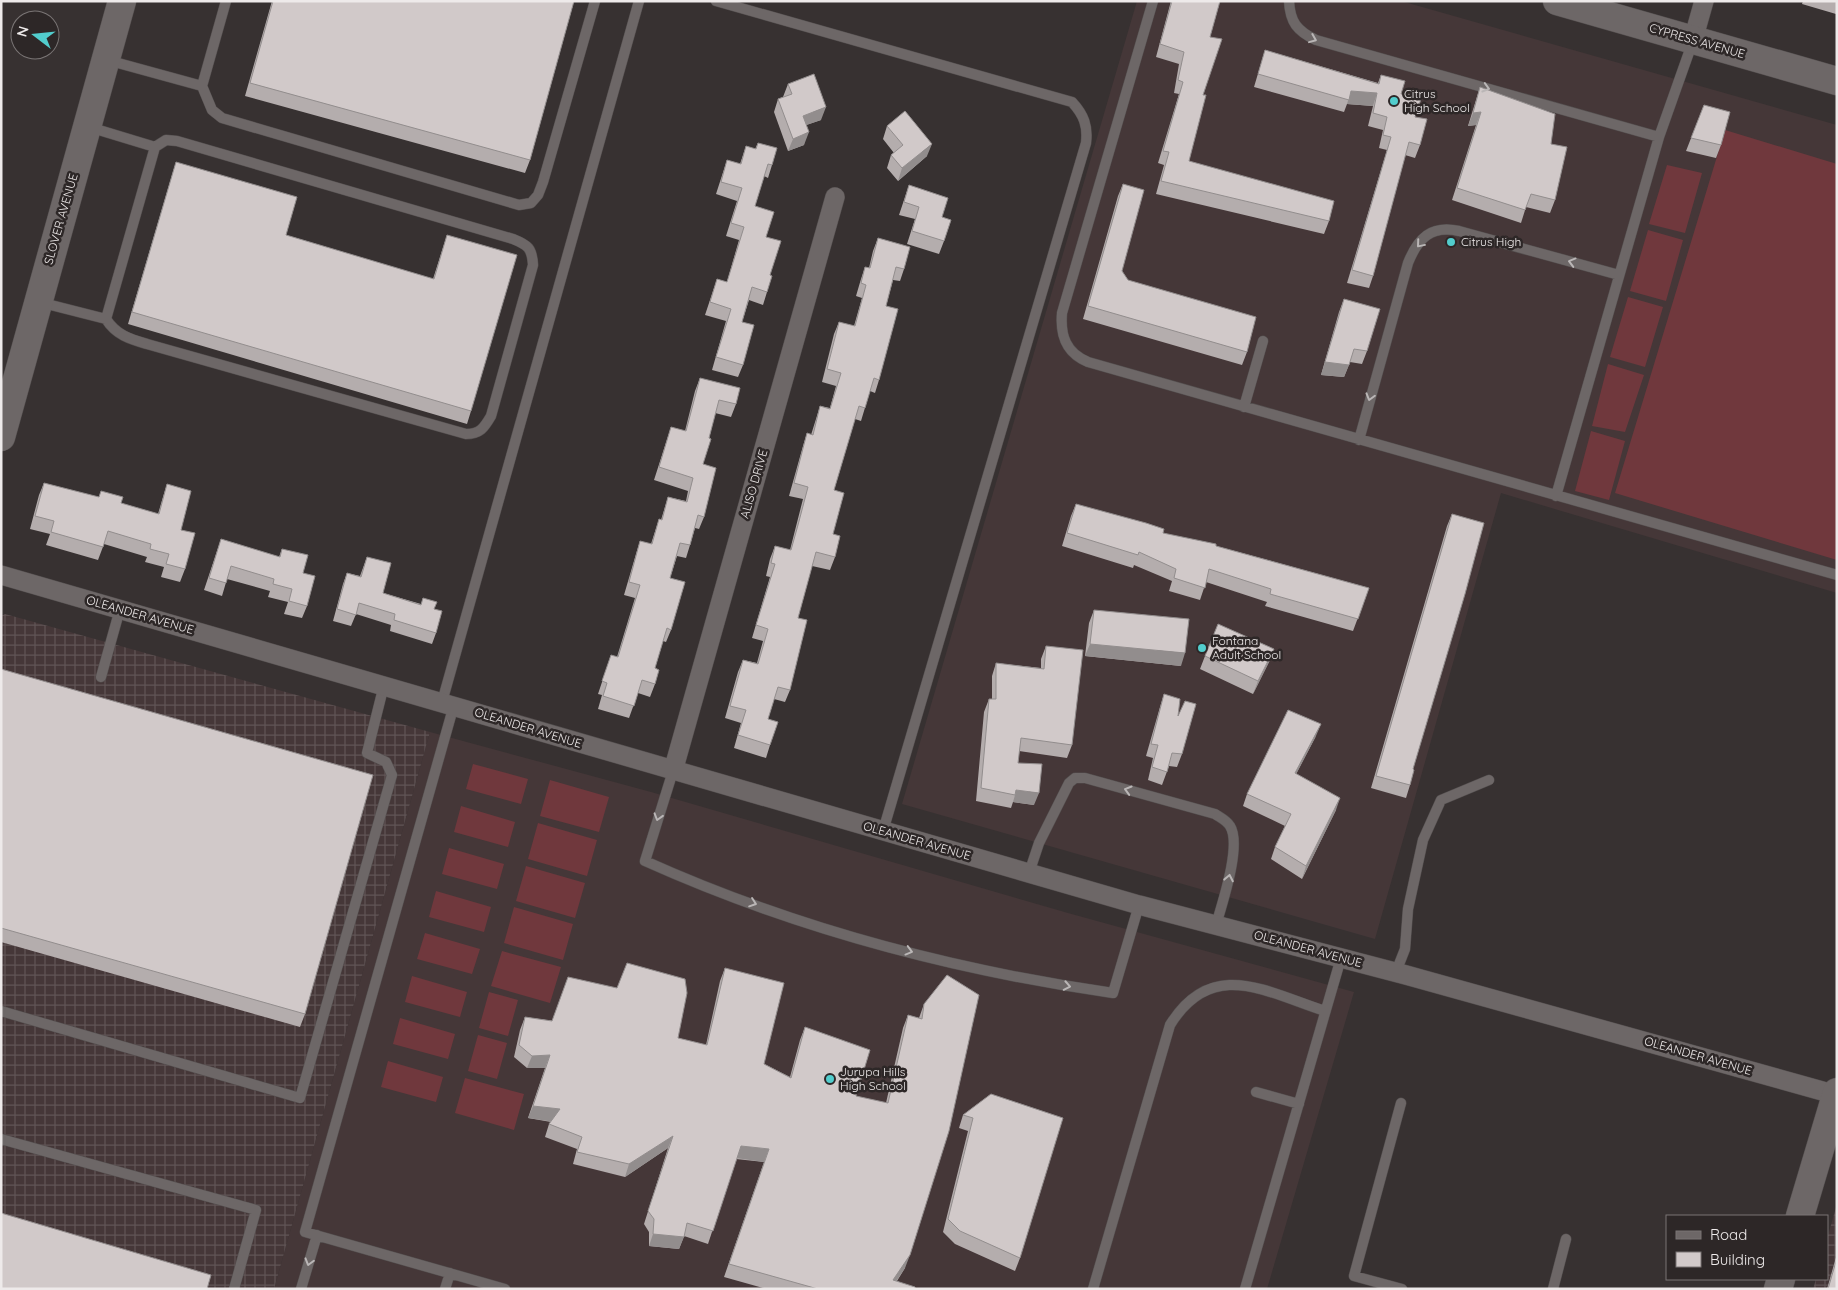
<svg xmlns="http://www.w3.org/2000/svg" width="1838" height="1290" viewBox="0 0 1838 1290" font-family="Quicksand,sans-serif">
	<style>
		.built { fill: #453738 }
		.industrial { fill: url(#industrial-grid) }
		.grass { fill: #70383d }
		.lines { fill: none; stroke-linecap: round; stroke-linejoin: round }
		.lane-casing { stroke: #544f4f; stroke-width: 11 }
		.street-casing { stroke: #544f4f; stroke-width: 20 }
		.secondary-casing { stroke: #544f4f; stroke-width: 29 }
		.lane { stroke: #6d6767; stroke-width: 10 }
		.street { stroke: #6d6767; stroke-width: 19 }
		.secondary { stroke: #6d6767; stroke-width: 28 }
		.wall { fill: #b4adad }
		.shaded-wall { fill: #928d8d }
		.building { fill: #d1c9c9; stroke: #928d8d }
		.oneway { stroke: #bab6b6 }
		.poi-dot { fill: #52cdcd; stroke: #2d2727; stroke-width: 2 }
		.labels { text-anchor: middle; stroke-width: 5; stroke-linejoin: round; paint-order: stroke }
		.street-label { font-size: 12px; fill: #eeeaea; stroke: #2d2727 }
		.poi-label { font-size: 12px; fill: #eeeaea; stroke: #2d2727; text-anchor: start }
	</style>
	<defs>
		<pattern id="industrial-grid" width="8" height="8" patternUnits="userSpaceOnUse" patternTransform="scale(1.25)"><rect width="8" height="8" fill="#453738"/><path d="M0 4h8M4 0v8" fill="none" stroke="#605455"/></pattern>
	</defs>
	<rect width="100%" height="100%" fill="#373131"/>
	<path class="built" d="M1137,1H1401L1837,125V593L1501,493L1375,939L902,804Z
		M430,732L651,792L1068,913L1354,992L1267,1289H274Z"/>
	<path class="industrial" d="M5,614L430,732L274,1289H1V616Z
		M1837,1204V1289H1813L1816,1279H1827V1239Z"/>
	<path class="grass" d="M1725,130L1837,164V560L1615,493Z
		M1667,165L1702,173L1685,233L1649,224Z
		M1648,230L1683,240L1666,301L1630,291Z
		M1628,297L1663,307L1645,367L1610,357Z
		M1608,364L1644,375L1625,432L1592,426Z
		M1591,431L1625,441L1609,500L1575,491Z
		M473,764L528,779L521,804L466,789Z
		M550,780L609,797L599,832L540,816Z
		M461,806L515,822L508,847L454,832Z
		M538,823L597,840L587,876L528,859Z
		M449,848L504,864L497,889L442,874Z
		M526,866L585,883L575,918L516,901Z
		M436,891L491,907L484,932L429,917Z
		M514,907L573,924L563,960L504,943Z
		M425,933L480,949L472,974L417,959Z
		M502,951L561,967L550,1003L491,986Z
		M412,976L467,992L460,1017L405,1002Z
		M489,992L518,1000L508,1036L479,1028Z
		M400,1018L455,1034L448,1059L393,1044Z
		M478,1035L507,1043L497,1079L468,1071Z
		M388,1061L443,1077L436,1102L381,1087Z
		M465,1078L524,1094L514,1130L455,1113Z"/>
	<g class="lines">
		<defs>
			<path id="lane" d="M226,1L202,86L212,110L222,118L519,205L531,203L538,195L543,182L595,1
				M716,1L1072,102C1084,115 1088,126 1086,143L883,831
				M1153,1L1062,313C1060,336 1066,353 1088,362L1837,575
				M1289,1C1290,22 1297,31 1316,40L1659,137
				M107,60L202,86
				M89,127L155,147
				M39,302L106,319C116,335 130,339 147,344L466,434C480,434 484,428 491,416L533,265C532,248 528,245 513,239L177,141L166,140L155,147L106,319
				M1244,407L1263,341
				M1359,440L1408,263C1418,238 1431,225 1459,231L1619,275
				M1556,496L1659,137L1693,41
				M101,677L120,609
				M442,702L639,1
				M454,705L305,1232L505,1289
				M673,771L645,861C792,927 953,970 1113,993L1139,905
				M1029,873L1039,843L1069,783L1075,778H1085L1215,814C1221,818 1226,820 1230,826C1242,845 1222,904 1216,925
				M1396,972L1405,949L1408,909L1423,840L1441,800L1489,780
				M1,1011L300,1098L392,775L386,762L367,753L384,685
				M1256,1092L1299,1104
				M1401,1103L1354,1276L1402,1289
				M1,1139L256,1210L234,1289
				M301,1289L317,1235
				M445,1289L450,1273
				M1093,1289L1170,1025C1212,957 1266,992 1325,1011
				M1245,1289L1341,958
				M1553,1289L1566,1239"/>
			<path id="street" d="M1693,40L1704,1
				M1,575L1139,905L1406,975L1837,1095
				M673,771L835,197"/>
			<path id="secondary" d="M1557,1L1837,81
				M1,437L122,1
				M1800,1216L1837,1092
				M1778,1289L1781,1279"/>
		</defs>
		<use href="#lane" class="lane-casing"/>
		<use href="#street" class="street-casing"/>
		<use href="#secondary" class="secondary-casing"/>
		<use href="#lane" class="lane"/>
		<use href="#street" class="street"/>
		<use href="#secondary" class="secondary"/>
	</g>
	<path class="wall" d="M272,1H574L530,160L525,173L245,96Z
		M1171,1H1220L1210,37L1203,95L1189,161L1329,221L1324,234L1156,194L1164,165L1158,163L1179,94L1174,93L1179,64L1156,57Z
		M1803,1H1837V12L1836,14L1802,4Z
		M1265,50L1378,83L1381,75L1401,94L1415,117L1420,145L1415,158L1405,155L1373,276L1369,288L1347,283L1387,150L1379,148L1383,130L1368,126L1373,106L1347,104L1344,112L1254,87Z
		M788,84L821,120L806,125L804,145L788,151L774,112L778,99L783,97Z
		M1480,87L1551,144L1555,200L1550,213L1526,207L1521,223L1452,200L1476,125L1468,126Z
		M1704,105L1721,145L1716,158L1686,151Z
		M887,126L927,156L898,181L887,168L891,155L894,153L883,139Z
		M758,143L772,165L768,178L764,176L755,206L766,237L770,275L767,292L763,305L749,300L742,322L743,365L738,377L712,370L726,321L705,315L717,279L727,282L739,240L726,236L737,201L716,194L727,160L740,164L746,146L755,149Z
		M176,162L286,235L433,279L447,235L471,411L467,424L128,324L172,175Z
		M1123,184L1122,271L1128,280L1247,352L1242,365L1083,319L1118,196Z
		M909,185L942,217L944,241L939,254L907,244L915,219L899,215Z
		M878,238L904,269L900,281L893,280L886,306L879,380L875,393L870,391L861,421L855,419L834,490L833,534L835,557L830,570L812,566L798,618L790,690L785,702L774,699L768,719L770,745L766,758L734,748L741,723L725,718L738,672L743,660L757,663L763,641L752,638L770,577L766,576L770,559L775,546L790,550L803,499L789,496L803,446L807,433L811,435L816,419L820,406L830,408L836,386L822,382L834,334L839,322L854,326L862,298L856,296L861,279L865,267L869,268L873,251Z
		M1344,299L1367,351L1362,364L1350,362L1344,377L1321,375L1339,312Z
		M700,378L736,404L731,417L715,413L703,464L704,517L699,529L695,528L690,545L686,558L677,556L670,578L671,630L666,642L663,641L655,668V684L650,697L638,693L629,718L598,709L602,695L598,694L611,655L617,657L635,598L624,595L636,554L640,541L651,544L659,519L661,520L668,497L686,501L688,491L654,480L671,427L685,431L695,391Z
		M44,483L121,503L158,514L163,497L167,484L181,530L185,569L180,582L161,577L164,567L145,562L147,557L104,544L98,560L46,545L50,534L30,529L39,495Z
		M1076,504L1163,533L1216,546L1369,588L1353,631L1265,606L1267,602L1206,582L1200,600L1169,591L1172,581L1134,565L1133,568L1062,546L1071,516Z
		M1452,514L1410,785L1406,798L1371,788L1447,526Z
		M221,539L279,557L282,549L303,573L307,606L302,618L284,614L288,602L268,597L270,591L227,579L222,596L204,590Z
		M367,557L383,593L421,604L423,598L434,609L436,633L432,644L390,631L391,625L356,614L351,626L333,621L343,584L347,573L360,576Z
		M1094,610L1181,666L1085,656L1089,623Z
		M1046,646L1072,745L1067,758L1019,751L1018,763L1034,805L1013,802L1011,808L976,801L984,712L989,699H992V676L996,663L1041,668V659Z
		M1274,649L1269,662L1253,694L1200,669L1205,656Z
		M1,669L305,1014L300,1027L1,942Z
		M1164,694L1178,716L1182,754L1177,767L1169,766L1162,785L1148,780L1153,758L1146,756L1160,707Z
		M1316,736L1296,774L1336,810L1302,879L1271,859L1275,847L1285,826L1243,806L1247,794Z
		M725,968L764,1064L790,1077L800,1040L805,1027L856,1096L886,1103L903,1028L908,1015L919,1018L924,1004L905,1268L897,1281L915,1289H767L724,1277L764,1162L736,1159L708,1244L684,1236L679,1249L649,1246V1232L644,1224L668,1148L625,1177L573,1164L577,1149L545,1137L549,1124L551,1122L528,1118L545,1068H527L514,1057L520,1030L525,1017L678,1038L706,1045L720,981Z
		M991,1094L1020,1258L1015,1271L955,1244L943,1232L968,1131L959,1128L963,1115Z
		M1837,1254V1289H1827Z"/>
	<path class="shaded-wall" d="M1351,91L1377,93L1373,106L1347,104Z
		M826,107L821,120L798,128L803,116Z
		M1481,112L1476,125L1468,126L1473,113Z
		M809,132L804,145L788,151L793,139Z
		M932,144L927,156L898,181L902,168Z
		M1325,362L1349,365L1344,377L1321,375Z
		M1090,644L1185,653L1181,666L1085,656Z
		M1274,649L1269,662L1253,694L1258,681Z
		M1321,724L1316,736L1290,786L1295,773Z
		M1016,790L1039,793L1034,805L1013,802L1015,795Z
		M1340,798L1336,810L1302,879L1306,866Z
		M550,1055L545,1068H527L532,1056Z
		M533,1106L560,1109L555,1122L528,1118Z
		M673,1136L668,1148L625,1177L629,1164Z
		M741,1146L769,1149L764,1162L736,1158Z
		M653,1234L684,1237L679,1249L649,1246Z
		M910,1255L905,1268L891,1289L893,1280Z"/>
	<path class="building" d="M273,1H574L530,160L250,83Z
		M1172,1H1220L1210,37L1222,39L1203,95H1206L1189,161L1334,201L1329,221L1161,181L1169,152L1163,151L1183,82L1178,80L1184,52L1160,44Z
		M1265,50L1379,84L1381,75L1405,81L1401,94L1422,96L1415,117L1427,119L1420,145L1409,142L1373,276L1352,270L1391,137L1383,135L1387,117L1373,113L1377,93L1351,91L1349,100L1258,74Z
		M814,74L826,107L803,116L809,132L793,139L778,99L792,94L788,84Z
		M1480,87L1555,114L1551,144L1567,147L1555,200L1531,194L1525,210L1457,188L1481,112L1473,113Z
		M1704,105L1730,112L1721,145L1691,138Z
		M905,111L932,144L902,168L891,155L903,145L887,126Z
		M758,143L777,148L772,165L768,164L755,206L774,212L766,237L781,241L770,275L772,276L767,292L752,287L742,322L754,325L743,365L716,357L731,309L710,302L717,279L727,282L744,227L731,223L742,188L721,182L727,160L741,164L746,146L756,149Z
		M176,162L297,197L286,235L434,279L447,235L517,255L471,411L132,312Z
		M1123,184L1144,190L1122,271L1128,280L1256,317L1247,352L1088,306Z
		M909,185L948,198L942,217L951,220L944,241L912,231L919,207L904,202Z
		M878,238L910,247L904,269L896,267L886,306L898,309L879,380L874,378L865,408L859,406L834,490L844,493L833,534L840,536L835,557L816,552L798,618L807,620L790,690L778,687L768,719L778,722L770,745L738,735L746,710L730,706L743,660L758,664L768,629L756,625L775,564L771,563L775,546L791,550L798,525L808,487L794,483L807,433L813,435L820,406L830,409L841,373L827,369L839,322L855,326L866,285L861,283L865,267L870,268Z
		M1344,299L1380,309L1367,351L1354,349L1349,365L1325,362Z
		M700,378L740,388L736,404L719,400L709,438L711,439L703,464L716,468L704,517L698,515L690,545L680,543L670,578L685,582L671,630L667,628L655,668L659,670L655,684L642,680L634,706L603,696L607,683L602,681L611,655L618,657L640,585L629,582L640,541L652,544L659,519L662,520L668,497L687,502L693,478L659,467L671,427L686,431Z
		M44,483L99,497L101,491L123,497L121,503L159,514L167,484L191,491L181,530L195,533L185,569L166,564L169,554L150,549L151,544L108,531L103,547L51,532L54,521L35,516Z
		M1076,504L1146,523L1164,529L1163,533L1216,544V546L1369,588L1358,619L1270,594L1271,589L1209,569L1205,588L1174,578L1176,569L1139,552L1138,555L1067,533Z
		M1452,514L1484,523L1465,594L1413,769L1414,770L1410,785L1376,776Z
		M221,539L280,557L282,549L308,555L303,573L315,576L307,606L289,601L292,589L273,584L274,579L231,566L226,583L209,578Z
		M367,557L391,563L383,593L421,605L423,598L437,602L434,609L442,611L436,633L394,620L395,614L359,603L356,615L337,609L347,573L361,577Z
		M1094,610L1189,619L1185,653L1090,644Z
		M1218,624L1274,649L1258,681L1205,656Z
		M1046,646L1083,650L1072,745L1021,738L1018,763L1042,764L1039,793L1016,790L1015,795L981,788L989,699H996V663L1044,669Z
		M1,669L373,775L305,1014L1,928Z
		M1164,694L1180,699L1178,716L1185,701L1196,704L1182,754L1172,753L1167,772L1152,767L1158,745L1151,744Z
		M1288,710L1321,724L1295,773L1340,798L1306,866L1275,847L1291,814L1247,794Z
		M627,963L685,979L687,993L678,1038L707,1045L725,968L784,983L764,1064L791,1078L805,1027L870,1050L856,1096L888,1103L908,1015L922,1019L924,1004L947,975L979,995L949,1131L910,1255L893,1280L915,1287V1289H818L729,1264L769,1149L741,1146L713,1231L687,1223L684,1237L653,1234L654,1219L648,1211L673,1136L629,1164L577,1152L582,1137L549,1124L560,1109L533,1106L550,1055L532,1056L519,1045L525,1017L552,1021L568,977L617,988Z
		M991,1094L1063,1118L1020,1258L960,1231L948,1219L973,1118L963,1115Z
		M1,1213L211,1275L207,1289H1Z
		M1837,1258V1289H1828Z"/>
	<defs><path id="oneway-chevron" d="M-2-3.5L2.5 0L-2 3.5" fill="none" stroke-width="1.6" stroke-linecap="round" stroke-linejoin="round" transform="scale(1.25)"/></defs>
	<g class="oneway">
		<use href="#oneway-chevron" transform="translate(1313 39) rotate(22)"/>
		<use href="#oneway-chevron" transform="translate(1486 88) rotate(16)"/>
		<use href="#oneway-chevron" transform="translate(1420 244) rotate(130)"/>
		<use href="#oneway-chevron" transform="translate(1572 262) rotate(-165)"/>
		<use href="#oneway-chevron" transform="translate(1370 397) rotate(106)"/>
		<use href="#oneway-chevron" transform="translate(1128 790) rotate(-164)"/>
		<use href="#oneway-chevron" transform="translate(658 817) rotate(107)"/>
		<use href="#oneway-chevron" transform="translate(1229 878) rotate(-79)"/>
		<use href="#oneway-chevron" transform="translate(753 903) rotate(19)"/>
		<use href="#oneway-chevron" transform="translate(909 951) rotate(15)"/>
		<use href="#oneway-chevron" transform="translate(1067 986) rotate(11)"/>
		<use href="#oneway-chevron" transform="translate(309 1262) rotate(106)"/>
	</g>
	<g class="poi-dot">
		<circle cx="1394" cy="101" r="5"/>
		<circle cx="1451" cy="242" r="5"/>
		<circle cx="1202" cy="648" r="5"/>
		<circle cx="830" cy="1079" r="5"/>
	</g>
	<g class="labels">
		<g class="street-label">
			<text transform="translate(1697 41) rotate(16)" y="4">CYPRESS AVENUE</text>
			<text transform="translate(61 219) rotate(-74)" y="4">SLOVER AVENUE</text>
			<text transform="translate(754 484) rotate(-74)" y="4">ALISO DRIVE</text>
			<text transform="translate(140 615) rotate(16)" y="4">OLEANDER AVENUE</text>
			<text transform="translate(528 728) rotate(17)" y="4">OLEANDER AVENUE</text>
			<text transform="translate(917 841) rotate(16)" y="4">OLEANDER AVENUE</text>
			<text transform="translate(1308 949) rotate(15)" y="4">OLEANDER AVENUE</text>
			<text transform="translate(1698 1056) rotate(16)" y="4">OLEANDER AVENUE</text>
		</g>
		<g class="poi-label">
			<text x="1404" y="98">Citrus<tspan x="1404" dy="14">High School</tspan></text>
			<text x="1461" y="246">Citrus High</text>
			<text x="1212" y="645">Fontana<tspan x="1212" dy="14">Adult School</tspan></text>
			<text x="840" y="1076">Jurupa Hills<tspan x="840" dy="14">High School</tspan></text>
		</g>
	</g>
	<rect width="1838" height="1290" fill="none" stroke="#eeeaea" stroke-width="5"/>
	<rect x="1666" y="1215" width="162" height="65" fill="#2d2727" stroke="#7a7575"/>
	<rect x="1676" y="1231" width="25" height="8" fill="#6d6767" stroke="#7a7575"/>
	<text x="1710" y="1240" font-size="15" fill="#eeeaea">Road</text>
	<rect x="1676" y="1252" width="25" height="15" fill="#d1c9c9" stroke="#7a7575"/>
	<text x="1710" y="1265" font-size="15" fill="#eeeaea">Building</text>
	<g transform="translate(35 35) rotate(286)"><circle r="24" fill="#2d2727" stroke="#7a7575"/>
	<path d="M0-4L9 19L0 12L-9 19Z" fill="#52cdcd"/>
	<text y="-8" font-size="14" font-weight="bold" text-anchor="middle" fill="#eeeaea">N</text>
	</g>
</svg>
